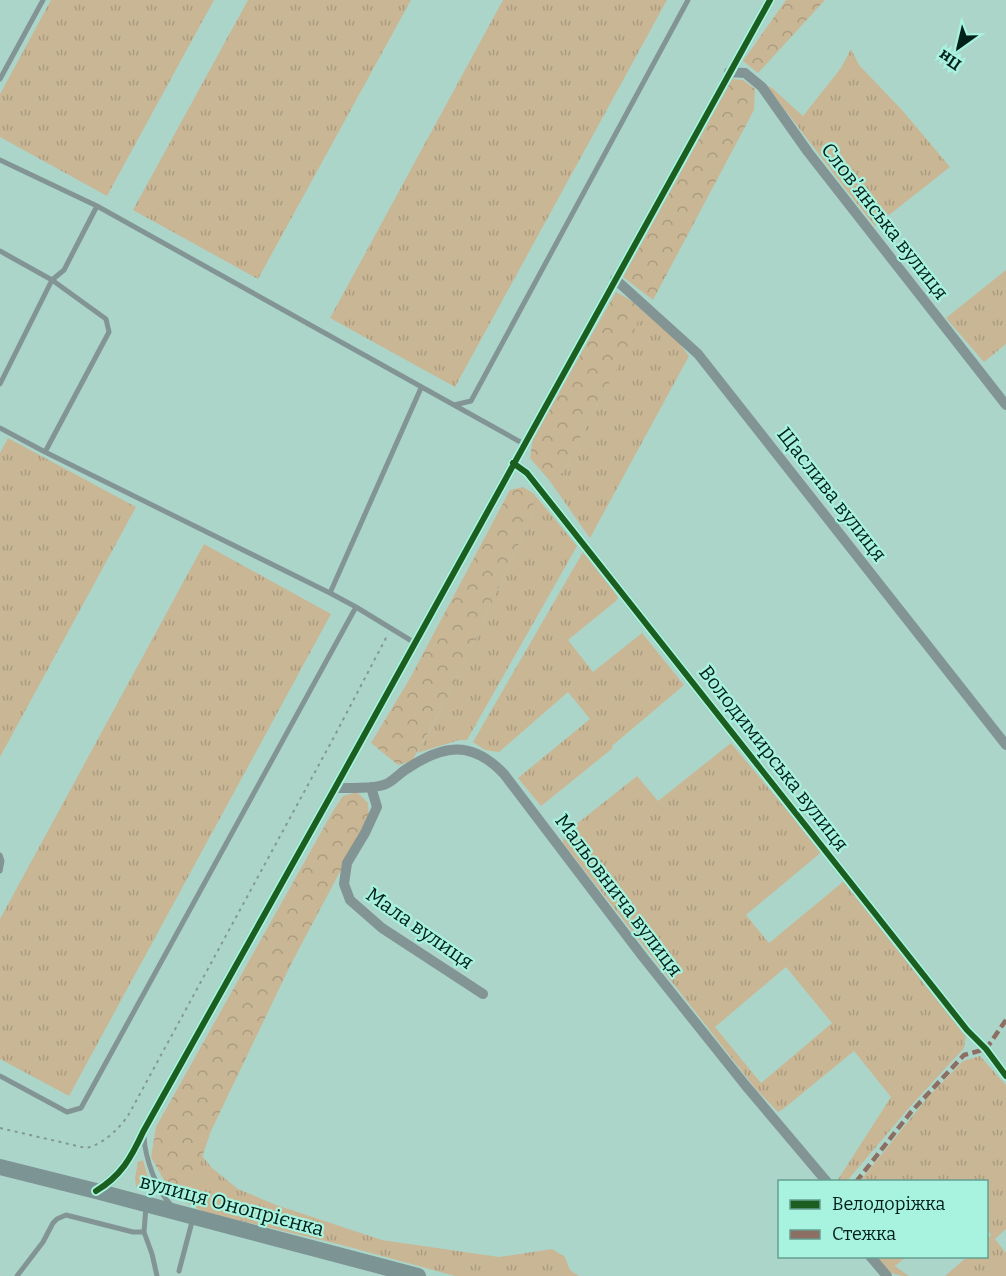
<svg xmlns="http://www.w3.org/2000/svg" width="1006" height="1276" viewBox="0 0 1006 1276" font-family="Bitter,serif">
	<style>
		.grass { fill: url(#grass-tufts); fill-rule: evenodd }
		.forest { fill: url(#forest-crowns) }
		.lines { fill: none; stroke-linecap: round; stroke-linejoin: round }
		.path { stroke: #839895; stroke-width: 2; stroke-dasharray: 3 4.5; stroke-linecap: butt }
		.service { stroke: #829494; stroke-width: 5 }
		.minor { stroke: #829494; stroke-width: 10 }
		.primary { stroke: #7c9594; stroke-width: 16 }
		.quiet { stroke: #8d6e63; stroke-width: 4.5; stroke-dasharray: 9 4.5; stroke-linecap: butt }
		.cycleway-casing { stroke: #a8f3df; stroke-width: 10 }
		.cycleway { stroke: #1b5e20; stroke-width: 6 }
		.labels { text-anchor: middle; stroke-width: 4.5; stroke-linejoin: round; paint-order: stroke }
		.street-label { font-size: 20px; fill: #012019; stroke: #a8f3df }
	</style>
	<defs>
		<pattern id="grass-tufts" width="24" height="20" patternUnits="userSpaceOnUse" patternTransform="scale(1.5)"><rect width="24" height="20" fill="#c9b695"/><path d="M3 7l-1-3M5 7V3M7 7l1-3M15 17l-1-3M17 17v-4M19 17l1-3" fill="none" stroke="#ab9c80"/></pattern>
		<pattern id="forest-crowns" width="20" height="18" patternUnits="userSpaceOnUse" patternTransform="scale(1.5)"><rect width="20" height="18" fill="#c9b695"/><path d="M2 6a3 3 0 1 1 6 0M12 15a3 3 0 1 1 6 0" fill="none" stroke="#ab9c80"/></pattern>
	</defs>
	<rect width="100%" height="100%" fill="#acd5ca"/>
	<path class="grass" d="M51,0H214L107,196L0,137V94Z
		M248,0H411L258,279L133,210Z
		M503,0H667L455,387L330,318Z
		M851,49L859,65L902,110L950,167L875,226L847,191L766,85L772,88L803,116L841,68Z
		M1006,270V344L984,362L946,318Z
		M639,307L678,342L689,356L590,538L549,480L563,472L598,403L628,347Z
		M8,438L136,507L0,757V453Z
		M534,494L577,546L467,740H459L417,753L448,697L533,513Z
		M204,544L331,614L69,1096L0,1059V919Z
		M583,552L618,597L616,601L568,640L593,672L642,633L684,685L612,746L613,748L541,806L518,778L590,719L568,692L499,752L485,750L473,742Z
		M731,743L821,851L818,855L746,915L769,943L844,881L966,1035L964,1048L909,1108L847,1181H837L891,1097L854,1051L782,1110L778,1112L755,1088L563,843L564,834L637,776L658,801ZM786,967L832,1023L761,1083L715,1027Z
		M980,1056L1006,1085V1229L995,1239L1006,1253V1276H945L967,1257L986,1256L987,1239L991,1235L987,1229L986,1182L860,1181L928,1097L963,1061Z
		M202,1156L212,1168L238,1189L276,1205L382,1240L499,1257L552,1249L565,1257L570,1270L579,1276H455L338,1244L204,1212L177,1198L165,1182L192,1187Z
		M143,1160L152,1192L136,1187L135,1178L138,1162Z
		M874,1257H906L895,1266L909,1276C892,1276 885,1270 874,1257Z"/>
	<path class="forest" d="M786,0H825L758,73L743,61Z
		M732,79L743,80L755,89L754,110L653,300L623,277Z
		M616,292C625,297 637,302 641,312L629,347L598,403L563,472L549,480L530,458L533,438Z
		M523,487L534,494L533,513L448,697L412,761L398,765L371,743L409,680L510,490Z
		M357,792L368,803L369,817L291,964L211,1131L192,1187L165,1182L151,1157L156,1127L333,811L343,796Z"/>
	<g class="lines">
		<path class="path" d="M0,1128L86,1148C104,1144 119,1129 129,1114L334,737L387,636"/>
		<path class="service" d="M0,79L43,0
			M0,160L97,206L454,405L471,401L688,0
			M0,251L52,280L106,319L109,332L45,452
			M0,384L52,280L64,270L97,206
			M454,405L524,444
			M0,428L45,452L330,593L356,607L81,1108L67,1112L0,1076
			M330,593L421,388
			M356,607L415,643
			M0,855L2,861L0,871
			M144,1137C145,1157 156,1190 171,1205
			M146,1206L144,1232L152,1254L157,1276
			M179,1271L193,1218
			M17,1276L43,1242L53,1223L57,1219L66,1215L133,1232H144"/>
		<path class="minor" d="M729,72L745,73L762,87L808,152L1006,405
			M615,279L698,354L1006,745
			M513,463L527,473L967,1030L986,1049L1006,1076
			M371,787L377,807L365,833L347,863L344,884L350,900L382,928L483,994
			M335,788C348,788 376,789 386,784C393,781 399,774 405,770C442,745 471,739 504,774L643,957L746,1086L827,1182
			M96,1191C121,1176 131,1158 143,1132L335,788L770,0
			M870,1256L887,1276"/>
		<path class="primary" d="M0,1167L96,1191L418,1276"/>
		<path class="quiet" d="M856,1182L911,1112L964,1055L986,1049L1006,1020"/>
		<defs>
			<path id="cycleway" d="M513,463L527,473L967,1030L986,1049L1006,1076
				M96,1191C121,1176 131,1158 143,1132L335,788L770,0"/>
		</defs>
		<use href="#cycleway" class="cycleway-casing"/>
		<use href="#cycleway" class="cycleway"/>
	</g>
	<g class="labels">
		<g class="street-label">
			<text transform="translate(885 221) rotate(52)" y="7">Словʼянська вулиця</text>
			<text transform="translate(832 494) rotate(52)" y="7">Щаслива вулиця</text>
			<text transform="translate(774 758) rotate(52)" y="7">Володимирська вулиця</text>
			<text transform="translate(619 895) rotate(53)" y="7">Мальовнича вулиця</text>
			<text transform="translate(420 928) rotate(35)" y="7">Мала вулиця</text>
			<text transform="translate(232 1205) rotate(15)" y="7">вулиця Онопрієнка</text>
		</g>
	</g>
	<rect x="778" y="1180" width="210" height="78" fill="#a8f3df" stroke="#659f90" stroke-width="1.5"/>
	<rect x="790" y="1200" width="30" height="9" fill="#1b5e20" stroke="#659f90" stroke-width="1.5"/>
	<text x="832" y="1210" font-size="18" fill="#012019">Велодоріжка</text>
	<rect x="790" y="1230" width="30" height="9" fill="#8d6e63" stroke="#659f90" stroke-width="1.5"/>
	<text x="832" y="1240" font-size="18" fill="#012019">Стежка</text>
	<g transform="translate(958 48) rotate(214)" stroke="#a8f3df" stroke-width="4.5" paint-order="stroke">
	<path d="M0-4.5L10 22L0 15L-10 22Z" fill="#012019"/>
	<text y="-9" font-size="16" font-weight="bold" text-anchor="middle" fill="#012019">Пн</text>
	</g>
</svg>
